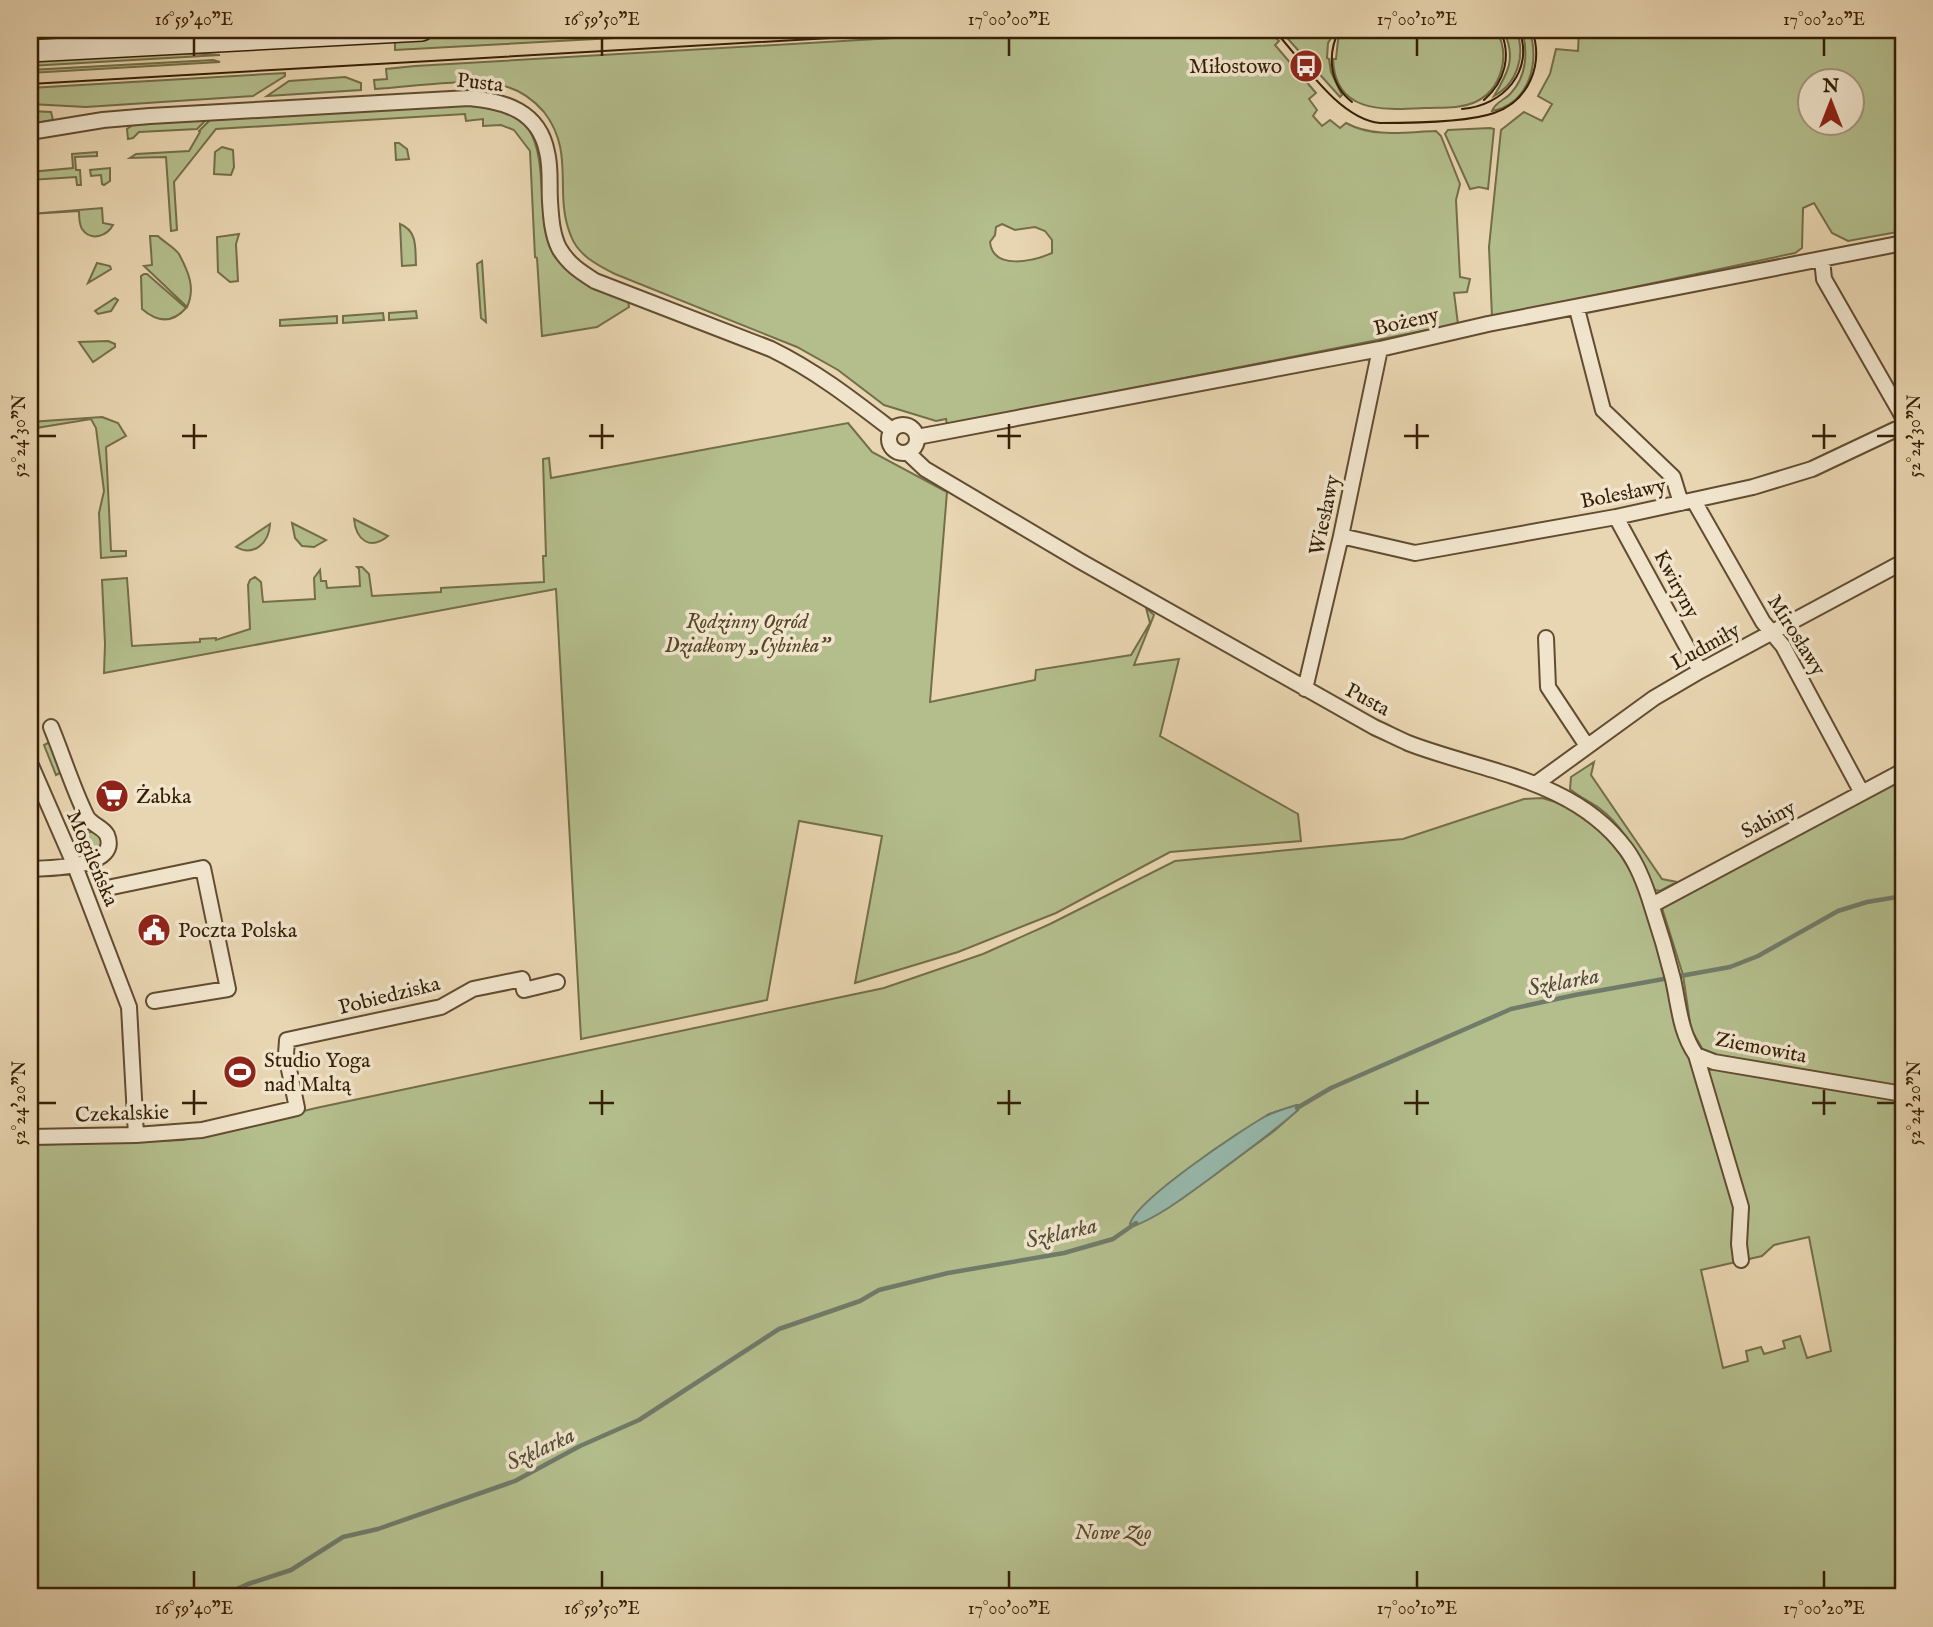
<svg xmlns="http://www.w3.org/2000/svg" width="1933" height="1627" viewBox="0 0 1933 1627" font-family="'IM FELL English',serif">
	<style>
		.green { fill: #b4be8d; stroke: #746e49; stroke-width: 2; fill-rule: evenodd }
		.water { fill: #97b9ac; stroke: #707b69; stroke-width: 2 }
		.lines { fill: none; stroke-linecap: round; stroke-linejoin: round }
		.stream { stroke: #707b69; stroke-width: 4.5 }
		.minor-casing { stroke: #624c30; stroke-width: 18 }
		.secondary-casing { stroke: #351f05; stroke-width: 24 }
		.minor { stroke: #f0e4cc; stroke-width: 14 }
		.secondary { stroke: #f0e4cc; stroke-width: 21 }
		.tram { stroke: #351f05; stroke-width: 2 }
		.ticks { fill: none; stroke: #351f05; stroke-width: 2.5 }
		.labels { text-anchor: middle; stroke-width: 7; stroke-linejoin: round; paint-order: stroke }
		.poi-label { font-size: 21px; fill: #351f05; stroke: #f0e4cc; text-anchor: start }
		.street-label { font-size: 21px; fill: #351f05; stroke: #f0e4cc }
		.park-label { font-size: 21px; font-style: italic; fill: #554727; stroke: #f0e4cc }
		.water-label { font-size: 23px; font-style: italic; fill: #524d37; stroke: #f0e4cc }
		.neatline { fill: none; stroke: #351f05; stroke-width: 2.5 }
		.ticks-label { font-size: 18px; text-anchor: middle; fill: #351f05 }
	</style>
	<rect width="100%" height="100%" fill="#e8d5b1"/>
	<filter id="stains"><feTurbulence type="fractalNoise" baseFrequency=".00286" numOctaves="4"/><feColorMatrix values="0 0 0 0 .2 0 0 0 0 .09 0 0 0 0 .02 0 0 0 .5 -.17"/></filter>
	<radialGradient id="worn" r=".72"><stop offset=".6" stop-color="#630" stop-opacity="0"/><stop offset="1" stop-color="#630" stop-opacity=".3"/></radialGradient>
	<path class="green" d="M30,30H288L30,43Z
		M554,30H763L395,50V42H399V39Z
		M1031,30H1267L1279,41L1275,45L1316,93L1309,99L1317,110L1313,116L1322,126L1330,120L1340,128L1346,123C1374,138 1405,132 1436,131L1441,136L1460,184L1456,200L1460,277L1470,279L1467,292L1454,293L1458,324L947,425L946,419L936,421L884,405L838,370L797,347L615,274C597,265 578,255 571,236C553,194 576,153 544,112C532,98 517,88 499,85C461,78 413,87 375,89L374,80L387,79L386,69L415,66ZM1002,224L1015,230L1035,227L1045,231L1052,240V253C1034,261 993,271 990,242L995,235L996,227Z
		M1280,30H1336L1328,43L1327,58L1329,59L1331,72L1342,95L1340,97Z
		M1343,30H1496C1511,55 1502,91 1473,103C1458,109 1440,107 1424,108C1384,110 1335,114 1333,59H1336L1338,40Z
		M1503,30H1516C1526,54 1518,83 1494,96C1508,73 1517,57 1503,30Z
		M1522,30H1529C1541,61 1529,104 1492,111C1495,102 1505,100 1511,93C1527,76 1528,51 1522,30Z
		M1579,30H1900L1903,35V231L1848,241L1832,233L1814,203L1803,208L1802,248L1795,253L1492,317L1489,247L1501,130L1524,112L1542,121L1552,104L1538,96L1550,74L1556,49L1578,51ZM1811,80H1853V122H1811Z
		M173,52L220,55L30,66V61Z
		M213,60L220,62L30,73V70Z
		M285,73V76L253,96L86,107L30,104V88Z
		M345,77L361,83V90L267,96L289,81Z
		M457,105C541,105 539,141 543,210C544,226 546,244 555,257C573,281 601,291 628,301L629,307L597,327L542,336L537,258L535,257L530,151L514,130L501,125L483,126V119L466,121L465,114L216,129L174,182L177,230L171,231L166,157L130,158L136,154L189,151L200,132L199,131L210,120Z
		M30,111L51,112L53,120L30,124Z
		M206,120L197,129L139,132L133,138L128,139L127,129L134,124Z
		M1490,128L1494,129L1488,189L1479,187L1470,189L1445,134L1448,130Z
		M395,143H399L407,149L409,159L396,160Z
		M222,147L233,150L234,167L231,175L214,174L215,152Z
		M97,152V156L75,157L76,170H80L81,185H77L76,177L30,180V172L73,168L72,154Z
		M110,168V181L104,185L102,184L101,175L91,176L90,170Z
		M102,208L103,223L113,225C107,236 91,242 82,229C79,224 79,217 79,211L30,214Z
		M400,224C418,231 415,249 416,265L402,266Z
		M239,234L236,244L238,281L230,282L218,272L217,237Z
		M150,236H158C164,242 175,248 179,254C188,271 196,288 187,307L144,266L152,265Z
		M482,261L486,322L481,318L477,264Z
		M97,263L110,266L111,269L88,283Z
		M144,274H147L186,308C172,324 157,322 142,309L141,276Z
		M115,298L118,300L111,311L98,314L95,311Z
		M416,311L417,318L389,320V313Z
		M383,313L384,320L343,323V316Z
		M337,316V323L280,326V320Z
		M108,341L115,344V347L93,362L79,342Z
		M102,417L118,423L126,436L106,447L111,551H126V556L101,558L99,513L104,491L96,428L91,419L30,429V422Z
		M848,423L872,452L947,492L930,702L1035,680L1036,670L1131,655L1150,623L1146,608L1154,615L1134,665L1179,659L1160,736L1298,814L1301,841L1170,852L1056,913L958,952L855,983L882,836L799,821L767,1000L581,1039L556,589L104,673L105,644L102,580L127,578L132,646L200,642V639L216,638V640L250,629L248,585L250,580L255,577L261,582L263,602L315,599L314,578L320,570L321,581H326L327,588L360,586L359,569L357,567H362L369,574L372,596L441,592V588L544,582L543,556H546L543,459L549,458L551,478Z
		M354,519L388,536C370,551 356,540 354,519Z
		M292,523L326,540L314,547L302,546L295,538Z
		M270,524C269,543 254,557 236,547Z
		M52,741L64,771L56,775L44,745Z
		M1594,762L1591,775L1662,879L1677,882L1660,891L1655,890C1639,861 1627,828 1599,808C1589,801 1579,797 1570,789L1571,777Z
		M1903,779V1088L1726,1058L1703,1050L1691,1029L1683,975L1662,908Z
		M1542,798C1624,818 1652,909 1668,982C1672,1004 1673,1029 1684,1049L1903,1100V1597H30V1145L183,1140L316,1108L884,988L983,954L1050,924L1175,861L1403,839L1524,799ZM1297,1105L1298,1110L1274,1131L1180,1200L1167,1185L1269,1114ZM1809,1237L1831,1351L1807,1358L1800,1336L1783,1341L1785,1348L1764,1354L1761,1347L1746,1351L1748,1361L1723,1368L1701,1270L1762,1256L1774,1245Z
		M90,832H96L101,839V848L91,852L81,835Z"/>
	<path class="water" d="M1297,1105H1300L1298,1110C1271,1134 1241,1155 1212,1177C1187,1195 1162,1215 1134,1226L1130,1224C1136,1200 1241,1130 1266,1116C1276,1111 1287,1108 1297,1105Z"/>
	<g class="lines">
		<path class="stream" d="M1297,1108L1331,1088L1511,1009L1575,995L1730,967L1758,956L1838,911L1867,902L1903,896
			M219,1597L248,1584L291,1570L343,1537L378,1529L515,1481L580,1446L639,1420L779,1329L860,1301L879,1290L948,1273L1064,1253L1113,1239L1136,1223"/>
		<defs>
			<path id="minor" d="M30,132L103,120L150,116L469,98C505,101 539,111 547,152C551,167 549,185 550,201C551,217 552,234 559,248C568,264 581,272 595,281L771,349C816,371 853,400 892,430
				M1822,259L1824,279L1903,417
				M1577,309L1603,410L1673,477L1681,503
				M889 439a14 14 0 1 1 28 0a14 14 0 1 1-28 0Z
				M917,437L1380,349L1488,324L1903,243
				M908,453L925,469L1080,561L1374,727C1385,732 1397,738 1408,743C1483,772 1574,779 1626,849C1638,865 1646,887 1652,907C1660,931 1667,955 1673,979C1679,1006 1680,1032 1696,1055L1741,1207L1739,1244L1741,1260
				M1694,501L1763,622L1783,646L1862,793
				M1616,517L1700,671
				M1341,536L1415,553L1616,517L1753,487L1812,469L1903,426
				M1546,638L1548,687L1587,746
				M1305,689L1341,536L1380,349
				M30,763L75,866L129,1007L136,1135
				M1537,783L1654,698L1700,671L1903,562
				M30,869C47,868 121,869 107,835C103,827 92,825 87,817C73,789 63,756 51,727
				M112,887L203,868L228,989L154,1001
				M1652,905L1903,771
				M1696,1055L1714,1062L1903,1094
				M30,1137L136,1135L202,1130L297,1108L286,1055L287,1040L441,1007L473,989L522,979L524,990L557,982"/>
			<path id="secondary" d="M30,51L422,30"/>
		</defs>
		<use href="#minor" class="minor-casing"/>
		<use href="#secondary" class="secondary-casing"/>
		<use href="#minor" class="minor"/>
		<use href="#secondary" class="secondary"/>
		<path class="tram" d="M1274,30C1301,59 1338,119 1380,123C1408,123 1469,122 1494,113C1529,101 1544,64 1532,30
			M1339,30C1327,55 1329,84 1352,102
			M30,84L969,30
			M1484,100C1505,82 1512,55 1500,30
			M1462,109C1503,106 1535,71 1519,30"/>
	</g>
	<path class="ticks" d="M194,38V56M602,38V56M1009,38V56M1417,38V56M1824,38V56M194,424V449M602,424V449M1009,424V449M1417,424V449M1824,424V449M38,436H56M182,436H207M589,436H614M997,436H1021M1404,436H1429M1812,436H1836M1877,436H1895M194,1090V1115M602,1090V1115M1009,1090V1115M1417,1090V1115M1824,1090V1115M38,1103H56M182,1103H207M589,1103H614M997,1103H1021M1404,1103H1429M1812,1103H1836M1877,1103H1895M194,1571V1588M602,1571V1588M1009,1571V1588M1417,1571V1588M1824,1571V1588"/>
	<defs>
		<symbol id="bus-disc" viewBox="-11 -11 22 22"><circle r="9.5" fill="#8f2418" stroke="#f0e4cc"/><path d="M-5-6H5V4H4V6H2V4H-2V6H-4V4H-5ZM-3.5-4V0h7V-4ZM-3.5 1.2v1.5H-2V1.2ZM2 1.2v1.5H3.5V1.2Z" fill="#fff"/></symbol>
		<symbol id="supermarket-disc" viewBox="-11 -11 22 22"><circle r="9.5" fill="#8f2418" stroke="#f0e4cc"/><path d="M-6-5.5h2.5l.6 2H6L4.5 2H-2.5L-4.4-4H-6ZM-1.5 3.2a1.3 1.3 0 1 0 .1 0ZM3 3.2a1.3 1.3 0 1 0 .1 0Z" fill="#fff"/></symbol>
		<symbol id="civic-disc" viewBox="-11 -11 22 22"><circle r="9.5" fill="#8f2418" stroke="#f0e4cc"/><path d="M-.6-6.5H3V-4.5H.6V-3L4-1V1h2V6H-6V1h2V-1L-.6-3ZM-1.2 2.5V6h2.4V2.5Z" fill="#fff"/></symbol>
		<symbol id="stadium-disc" viewBox="-11 -11 22 22"><circle r="9.5" fill="#8f2418" stroke="#f0e4cc"/><path d="M0-5a6.5 5 0 1 0 0 10a6.5 5 0 1 0 0-10ZM-3.5-1.8h7v3.6h-7Z" fill="#fff"/></symbol>
	</defs>
	<g fill-rule="evenodd">
		<use href="#bus-disc" x="1287" y="47" width="38" height="38"/>
		<use href="#supermarket-disc" x="93" y="777" width="38" height="38"/>
		<use href="#civic-disc" x="135" y="911" width="38" height="38"/>
		<use href="#stadium-disc" x="221" y="1053" width="38" height="38"/>
	</g>
	<g class="labels">
		<g class="poi-label">
			<text x="1282" y="73" text-anchor="end">Miłostowo</text>
			<text x="136" y="803">Żabka</text>
			<text x="178" y="937">Poczta Polska</text>
			<text x="264" y="1067">Studio Yoga<tspan x="264" dy="24">nad Maltą</tspan></text>
		</g>
		<g class="street-label">
			<text transform="translate(480 82) rotate(6)" y="7">Pusta</text>
			<text transform="translate(1406 321) rotate(-13)" y="7">Bożeny</text>
			<text transform="translate(1623 493) rotate(-11)" y="7">Bolesławy</text>
			<text transform="translate(1324 515) rotate(-78)" y="7">Wiesławy</text>
			<text transform="translate(1677 584) rotate(62)" y="7">Kwiryny</text>
			<text transform="translate(1797 635) rotate(58)" y="7">Mirosławy</text>
			<text transform="translate(1705 646) rotate(-29)" y="7">Ludmiły</text>
			<text transform="translate(1368 699) rotate(28)" y="7">Pusta</text>
			<text transform="translate(1768 819) rotate(-28)" y="7">Sabiny</text>
			<text transform="translate(93 858) rotate(67)" y="7">Mogileńska</text>
			<text transform="translate(389 995) rotate(-14)" y="7">Pobiedziska</text>
			<text transform="translate(1761 1047) rotate(11)" y="7">Ziemowita</text>
			<text transform="translate(122 1113) rotate(-2)" y="7">Czekalskie</text>
		</g>
		<g class="park-label">
			<text x="747" y="628">Rodzinny Ogród<tspan x="747" dy="24">Działkowy „Cybinka”</tspan></text>
			<text x="1113" y="1539">Nowe Zoo</text>
		</g>
		<g class="water-label">
			<text transform="translate(1563 981) rotate(-11)" y="8">Szklarka</text>
			<text transform="translate(1061 1232) rotate(-13)" y="8">Szklarka</text>
			<text transform="translate(540 1448) rotate(-25)" y="8">Szklarka</text>
		</g>
	</g>
	<rect width="1933" height="1627" fill="none" stroke="#e8d5b1" stroke-width="77"/>
	<g transform="translate(1831 102)"><circle r="33" fill="#f0e4cc" stroke="#a5957c" stroke-width="2"/>
	<path d="M0-5L12 26L0 18L-12 26Z" fill="#8f2418"/>
	<text y="-10" font-size="19" font-weight="bold" text-anchor="middle" fill="#351f05">N</text>
	</g>
	<rect x="38" y="38" width="1857" height="1550" class="neatline"/>
	<g class="ticks-label">
		<text x="194" y="25">16°59'40"E</text>
		<text x="602" y="25">16°59'50"E</text>
		<text x="1009" y="25">17°00'00"E</text>
		<text x="1417" y="25">17°00'10"E</text>
		<text x="1824" y="25">17°00'20"E</text>
		<text transform="translate(19 436) rotate(-90)" y="6">52°24'30"N</text>
		<text transform="translate(1914 436) rotate(-90)" y="6">52°24'30"N</text>
		<text transform="translate(19 1103) rotate(-90)" y="6">52°24'20"N</text>
		<text transform="translate(1914 1103) rotate(-90)" y="6">52°24'20"N</text>
		<text x="194" y="1614">16°59'40"E</text>
		<text x="602" y="1614">16°59'50"E</text>
		<text x="1009" y="1614">17°00'00"E</text>
		<text x="1417" y="1614">17°00'10"E</text>
		<text x="1824" y="1614">17°00'20"E</text>
	</g>
	<rect width="100%" height="100%" filter="url(#stains)"/>
	<rect width="100%" height="100%" fill="url(#worn)"/>
</svg>
